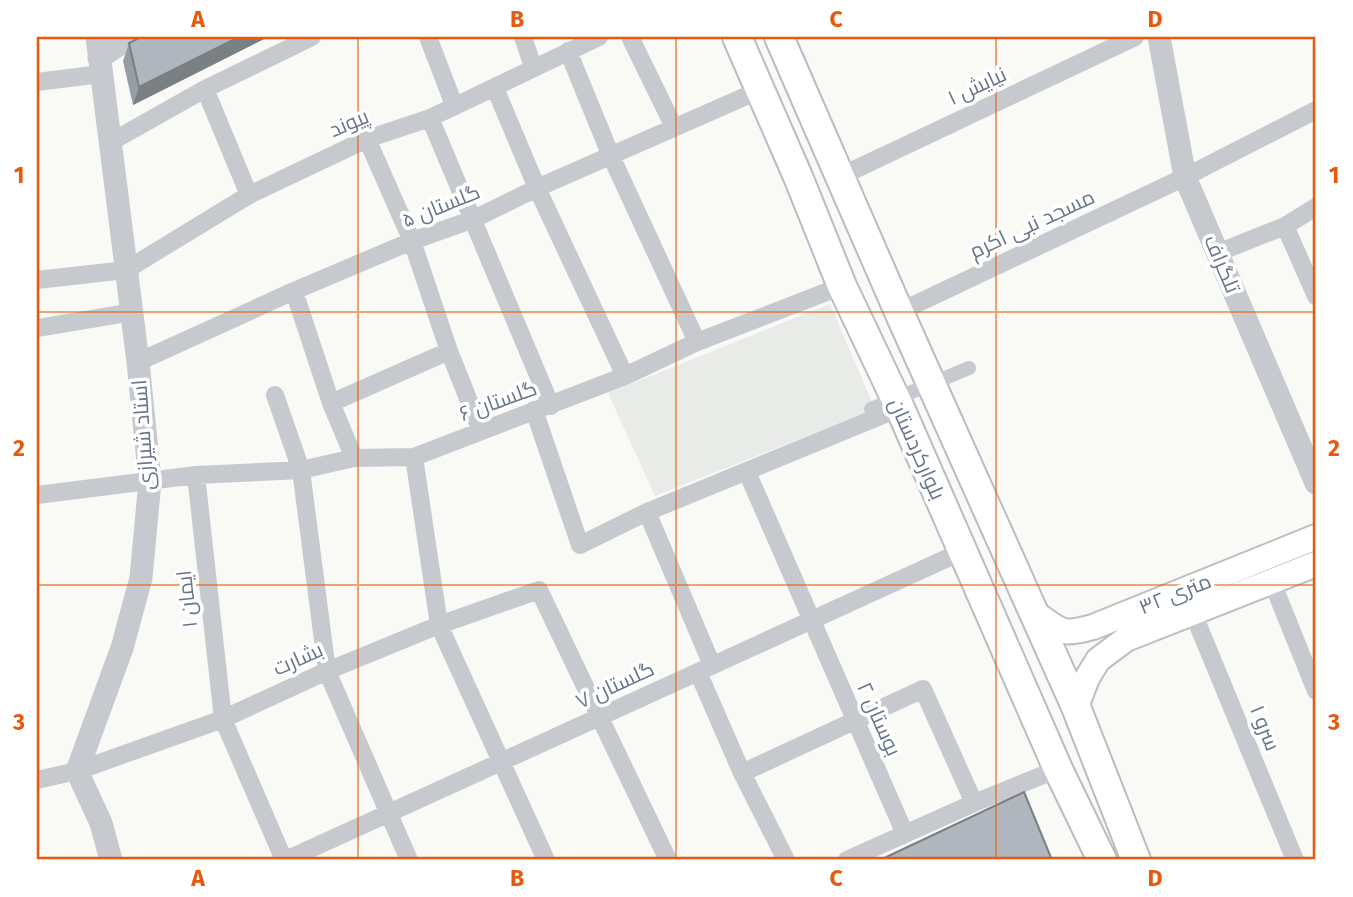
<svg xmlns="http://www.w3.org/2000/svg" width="1353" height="897" viewBox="0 0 1353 897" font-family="'Fira Sans',Cairo,sans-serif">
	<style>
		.built { fill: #e9ebe9 }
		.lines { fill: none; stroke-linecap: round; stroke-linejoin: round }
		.secondary-casing { stroke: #babfc4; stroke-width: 28 }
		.primary-casing { stroke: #b9bdc1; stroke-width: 32 }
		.pedestrian { stroke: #c6c9ce; stroke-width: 14 }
		.minor { stroke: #c6c9ce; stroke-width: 18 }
		.tertiary { stroke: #c6c9ce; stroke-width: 23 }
		.secondary { stroke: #fff; stroke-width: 24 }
		.primary { stroke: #fff; stroke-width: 28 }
		.wall { fill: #969da3 }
		.shaded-wall { fill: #7a7f84 }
		.building { fill: #afb6bd; stroke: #7a7f84; stroke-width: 2 }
		.grid { fill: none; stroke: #e8590c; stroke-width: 2; stroke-opacity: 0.55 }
		.labels { text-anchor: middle; stroke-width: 7; stroke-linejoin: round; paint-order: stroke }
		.street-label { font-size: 21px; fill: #667689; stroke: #fff }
		.neatline { fill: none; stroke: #e8590c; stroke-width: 2.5 }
		.grid-label { font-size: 23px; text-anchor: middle; font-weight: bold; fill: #e8590c }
	</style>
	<rect width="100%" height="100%" fill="#f9f9f6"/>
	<path class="built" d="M830,304L875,409L655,496L608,393Z"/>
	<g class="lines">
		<defs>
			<path id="secondary" d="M1035,613C1062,632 1061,636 1093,627L1316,537
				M1076,707L1087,678L1098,660L1126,639L1316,564"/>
			<path id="primary" d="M737,37L799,179L842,286L900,408L1058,769L1102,860
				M779,37L899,312L1076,707L1136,860"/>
		</defs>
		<use href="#secondary" class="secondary-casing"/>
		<use href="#primary" class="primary-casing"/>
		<path class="pedestrian" d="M871,409L969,368"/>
		<path class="minor" d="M428,37L454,105
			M523,37L533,67
			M631,39L674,127
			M568,51L611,156L697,342
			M37,82L101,74
			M495,88L537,188L625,376
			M205,89L249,195
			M430,118L551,406
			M367,139L412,241L449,351L481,431
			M109,143L205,89L312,37
			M839,177L1135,37
			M1316,207L1285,226L1316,296
			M1217,253L1285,226
			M37,280L126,270L249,195L367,139L430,118L599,37
			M294,291L331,403L354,458
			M899,312L1185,177L1316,110
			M37,328L132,312
			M138,362L294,291L412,241L474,219L537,188L760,90
			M275,395L301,470L327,671L409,860
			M331,403L449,351
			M534,410L580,545L647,512L900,408
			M414,457L439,625L546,860
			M747,472L905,834
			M196,475L223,719L284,860
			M37,495L196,475L301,470L354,458L414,457L625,376L697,342L842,286
			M647,512L712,665
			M1272,582L1316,691
			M1193,613L1295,860
			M698,672L742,773L786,860
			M742,773L923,689L974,803
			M37,780L77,771L223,719L327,671L439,625L539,590L668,860
			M286,860L963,551
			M847,860L974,803L1058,769"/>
		<path class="tertiary" d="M97,37L138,362L150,481L141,578L122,648L77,771L101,823L111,860
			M1159,37L1185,177L1316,483
			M99,58L131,37"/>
		<use href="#secondary" class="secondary"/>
		<use href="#primary" class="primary"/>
	</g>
	<path class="wall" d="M141,37H268L133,105L123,61L129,43Z"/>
	<path class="shaded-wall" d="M239,37H268L133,105L139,87Z"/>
	<path class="building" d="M141,37H239L139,87L129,43Z
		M1024,792L1052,860H880Z"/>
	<path class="grid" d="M358,37V860M676,37V860M996,37V860M37,312H1316M37,585H1316"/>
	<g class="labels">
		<g class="street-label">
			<text transform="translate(977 86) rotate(-25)" y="7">نیایش ۱</text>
			<text transform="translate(349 123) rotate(-23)" y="7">پیوند</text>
			<text transform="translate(441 206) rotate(-22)" y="7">گلستان ۵</text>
			<text transform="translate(1032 224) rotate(-25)" y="7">مسجد نبی اکرم</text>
			<text transform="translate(1222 264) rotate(67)" y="7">تلگراف</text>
			<text transform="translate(498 401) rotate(-20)" y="7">گلستان ۶</text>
			<text transform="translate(143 435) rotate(-94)" y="7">استاد شیرازی</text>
			<text transform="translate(917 449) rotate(66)" y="7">بلوارکردستان</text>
			<text transform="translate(1175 594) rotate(-22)" y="7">۳۲ متری</text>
			<text transform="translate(187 599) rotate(-96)" y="7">ایمان ۱</text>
			<text transform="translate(298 659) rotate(-24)" y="7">بشارت</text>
			<text transform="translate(615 685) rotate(-25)" y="7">گلستان ۷</text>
			<text transform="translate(879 719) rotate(66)" y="7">بوستان ۲</text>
			<text transform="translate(1265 728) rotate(68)" y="7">سرو ۱</text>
		</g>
	</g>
	<rect width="1353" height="897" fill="none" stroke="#ffffff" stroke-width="77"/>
	<rect x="38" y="38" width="1276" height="820" class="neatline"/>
	<g class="grid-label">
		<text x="198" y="27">A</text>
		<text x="517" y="27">B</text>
		<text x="836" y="27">C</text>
		<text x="1155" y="27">D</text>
		<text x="19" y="183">1</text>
		<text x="1334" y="183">1</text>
		<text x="19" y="456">2</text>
		<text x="1334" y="456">2</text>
		<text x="19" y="730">3</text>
		<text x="1334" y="730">3</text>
		<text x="198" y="886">A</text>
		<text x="517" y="886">B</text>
		<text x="836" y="886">C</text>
		<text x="1155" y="886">D</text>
	</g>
</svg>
